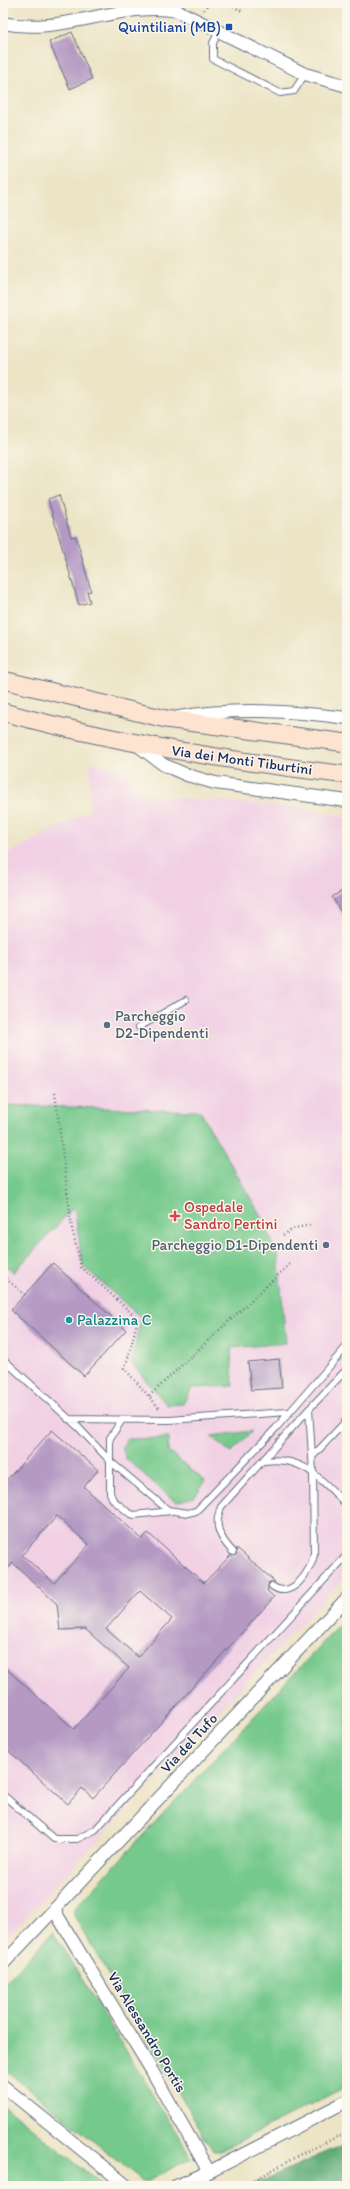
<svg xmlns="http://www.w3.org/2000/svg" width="350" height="2189" viewBox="0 0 350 2189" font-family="Itim,sans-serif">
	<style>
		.built { fill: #f1d0e4 }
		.green { fill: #76c98c; stroke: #487c75 }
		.forest { fill: #60ad78; stroke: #3e6e6b }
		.building { fill: #b499c3; fill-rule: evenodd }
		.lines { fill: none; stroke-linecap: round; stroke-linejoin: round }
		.service-casing { stroke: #646e82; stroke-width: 8 }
		.minor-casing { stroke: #646e82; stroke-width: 14 }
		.secondary-casing { stroke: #646e82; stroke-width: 19 }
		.path { stroke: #646e82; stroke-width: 2.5; stroke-dasharray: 1 3; stroke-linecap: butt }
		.service { stroke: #fff; stroke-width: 6 }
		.minor { stroke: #fff; stroke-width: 12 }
		.secondary { stroke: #fde4d0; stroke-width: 17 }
		.transit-dot { fill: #1a4fb4; stroke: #fbf7ec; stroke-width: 1.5 }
		.service-dot { fill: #5c6f8a; stroke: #fbf7ec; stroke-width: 1.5 }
		.health-dot { fill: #e0444e; stroke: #fbf7ec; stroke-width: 1.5 }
		.culture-dot { fill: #0f9aa8; stroke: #fbf7ec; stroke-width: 1.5 }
		.labels { text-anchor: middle; stroke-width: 3; stroke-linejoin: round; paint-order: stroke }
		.transit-label { font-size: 15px; fill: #164399; stroke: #fbf7ec; text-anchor: end }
		.street-label { font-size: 15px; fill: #1b2f5e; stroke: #fbf7ec }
		.service-label { font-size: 15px; fill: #4e5e75; stroke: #fbf7ec; text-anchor: start }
		.health-label { font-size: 15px; fill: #be3a42; stroke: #fbf7ec; text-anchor: start }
		.culture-label { font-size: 15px; fill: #0d838f; stroke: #fbf7ec; text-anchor: start }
	</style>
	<rect width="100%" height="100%" fill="#fbf7ec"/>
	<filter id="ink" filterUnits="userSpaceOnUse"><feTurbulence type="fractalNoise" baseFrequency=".025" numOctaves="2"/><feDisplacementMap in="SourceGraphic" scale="8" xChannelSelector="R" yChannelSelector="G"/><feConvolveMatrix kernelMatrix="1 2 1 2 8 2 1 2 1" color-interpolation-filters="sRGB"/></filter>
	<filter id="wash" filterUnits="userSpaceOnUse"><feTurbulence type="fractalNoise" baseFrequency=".012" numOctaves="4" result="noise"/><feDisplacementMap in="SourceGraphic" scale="16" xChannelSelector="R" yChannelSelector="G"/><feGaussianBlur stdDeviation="0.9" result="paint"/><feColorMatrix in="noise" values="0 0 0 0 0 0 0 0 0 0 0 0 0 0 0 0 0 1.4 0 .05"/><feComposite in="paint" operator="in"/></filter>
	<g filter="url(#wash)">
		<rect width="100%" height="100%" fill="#ece4c5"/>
		<path class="built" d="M90,761L135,777L143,795L306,808L347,818V1575L3,1942V856L90,810Z"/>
		<path class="green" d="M3,1105L200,1111L261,1216L278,1255L286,1343L231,1348L233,1386L192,1388L183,1404L167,1405L131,1363L141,1318L83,1266L74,1207L14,1272L6,1267L3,1270Z
			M252,1431L231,1453L211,1436Z
			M169,1438L168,1451L205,1481L194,1497L176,1502L126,1459L122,1447L127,1439Z
			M347,1617V2086L220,2151H213L74,1916V1909Z
			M53,1932L192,2158L144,2182L3,2068V1985Z
			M3,2105L104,2186H3Z"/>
		<path class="forest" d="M347,2143V2186H250Z"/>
		<g id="blocks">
			<path class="building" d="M72,32L92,79L70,89L49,42Z
				M59,495L71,537L76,536L91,591L87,592L90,602L79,605L48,499Z
				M347,888V922L332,897Z
				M53,1263L126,1330L84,1376L11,1310Z
				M279,1359L282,1388L251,1390L248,1362Z
				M52,1430L98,1470L84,1487L142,1539L148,1533L204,1583L230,1556L236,1555L237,1548L275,1582H269L267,1591L274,1597L93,1798L82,1788L68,1804L3,1746V1666L74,1729L129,1668L85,1629L60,1630L57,1604L13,1563L3,1574V1484ZM57,1516L89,1545L54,1583L22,1555ZM140,1591L172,1619L138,1657L106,1629Z"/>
		</g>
	</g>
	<g filter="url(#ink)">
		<use href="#blocks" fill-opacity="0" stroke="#646e82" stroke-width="1"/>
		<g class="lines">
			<defs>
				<path id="service" d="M219,31L213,43V59L280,93L294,91L305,74
					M139,1027L186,1000
					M3,1359L78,1427L111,1462L168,1510L188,1513L196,1511L202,1505L276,1428L347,1346
					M309,1409L347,1369
					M68,1419L169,1420L288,1412
					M122,1420L110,1438V1493L113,1500L129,1513L134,1515L171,1511
					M312,1457L347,1420
					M264,1461C304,1455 321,1480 347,1505
					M233,1552C220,1538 213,1526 221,1507L309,1409L313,1472L314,1555C311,1571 291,1601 272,1586
					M3,1795L54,1839H77L95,1830L347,1555"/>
				<path id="minor" d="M3,23C62,36 121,0 178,11L305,74L347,86
					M179,717C234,707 292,711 347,718
					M137,745L164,765L187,775L215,783L347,801
					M54,1910L152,2071L209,2172
					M3,1964L347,1598
					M3,2086L127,2186
					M176,2186L209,2172L347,2101"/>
				<path id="secondary" d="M3,680L166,719L347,743
					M3,712C116,743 231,761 347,775"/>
			</defs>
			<use href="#service" class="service-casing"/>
			<use href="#minor" class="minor-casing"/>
			<use href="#secondary" class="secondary-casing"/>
			<path class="path" d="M226,3L242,11
				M204,10L208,3
				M55,1093L72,1228L81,1267L138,1319L127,1362L124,1368L160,1409
				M283,1235L295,1228L312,1225
				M3,1276L25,1295
				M149,1396L291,1263
				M244,2186L301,2154L347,2132"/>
			<use href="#service" class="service"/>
			<use href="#minor" class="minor"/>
			<use href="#secondary" class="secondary"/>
		</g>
	</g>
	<rect class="transit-dot" x="225" y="23" width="8" height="8" rx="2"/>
	<g class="service-dot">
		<circle cx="107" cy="1025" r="4"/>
		<circle cx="326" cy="1245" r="4"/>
	</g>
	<path class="health-dot" d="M173 1210h4v4h4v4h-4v4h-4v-4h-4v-4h4z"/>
	<circle class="culture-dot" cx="69" cy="1320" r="4"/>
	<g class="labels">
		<g class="transit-label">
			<text x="221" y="32">Quintiliani (MB)</text>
		</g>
		<g class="street-label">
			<text transform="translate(242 760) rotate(8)" y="5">Via dei Monti Tiburtini</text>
			<text transform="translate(189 1743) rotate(-47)" y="5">Via del Tufo</text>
			<text transform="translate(147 2032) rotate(59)" y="5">Via Alessandro Portis</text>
		</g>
		<g class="service-label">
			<text x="115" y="1021">Parcheggio<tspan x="115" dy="17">D2-Dipendenti</tspan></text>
			<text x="318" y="1250" text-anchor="end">Parcheggio D1-Dipendenti</text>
		</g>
		<g class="health-label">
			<text x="184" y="1212">Ospedale<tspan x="184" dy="17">Sandro Pertini</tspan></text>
		</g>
		<g class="culture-label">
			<text x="77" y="1325">Palazzina C</text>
		</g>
	</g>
	<rect width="350" height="2189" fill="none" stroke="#fbf7ec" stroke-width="16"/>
</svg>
